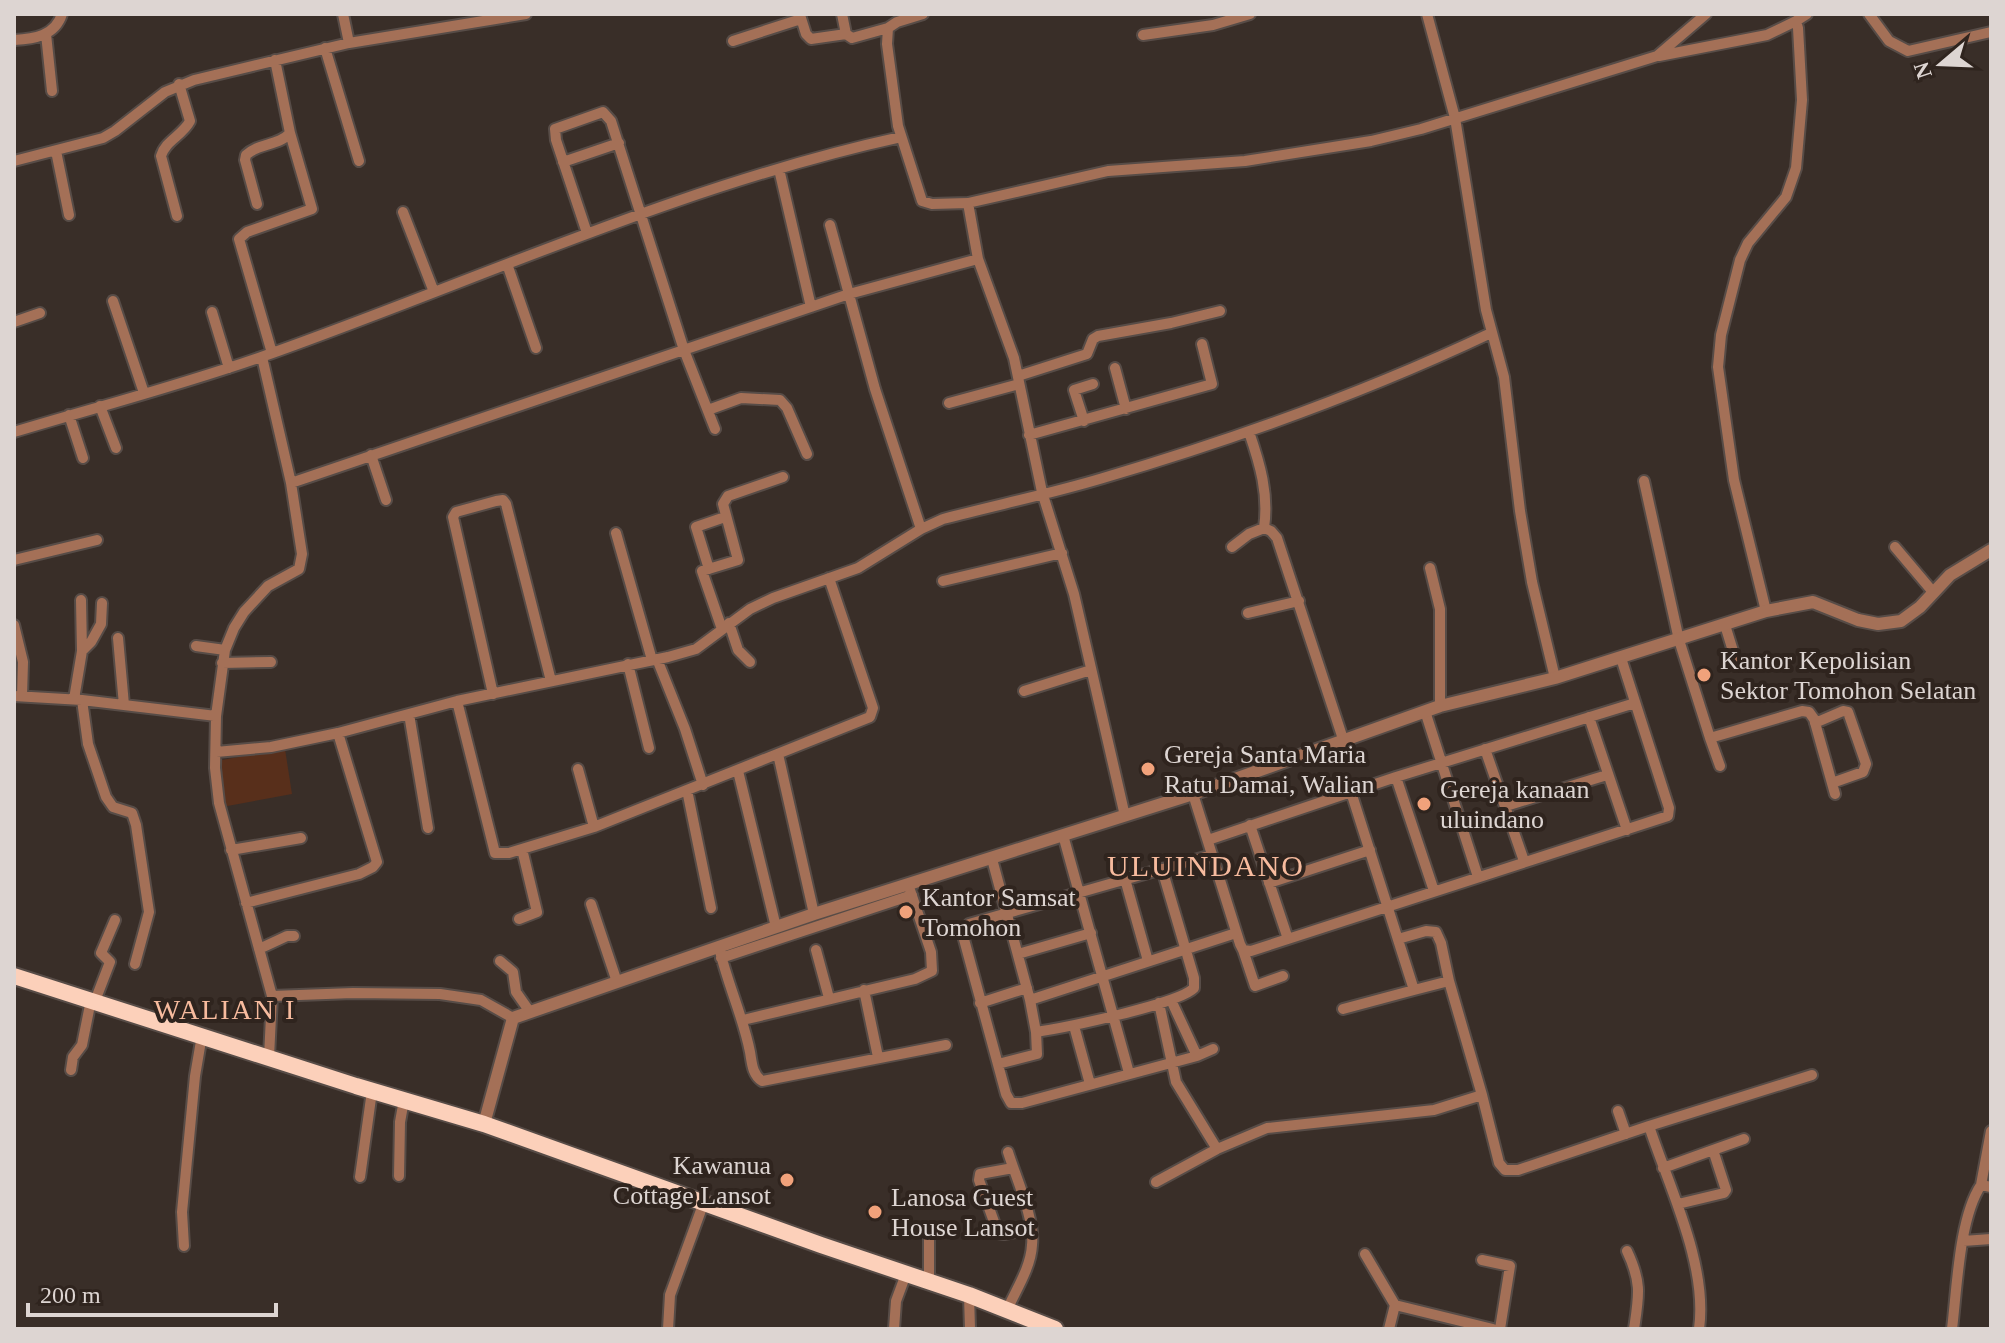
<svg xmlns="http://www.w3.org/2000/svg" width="2005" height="1343" viewBox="0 0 2005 1343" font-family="'Times New Roman',serif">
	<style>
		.grass { fill: #582f1b }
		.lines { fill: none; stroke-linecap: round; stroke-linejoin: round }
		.minor-casing { stroke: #574c47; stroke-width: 14 }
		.tertiary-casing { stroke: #574c47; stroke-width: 16 }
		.trunk-casing { stroke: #574c47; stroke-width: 20 }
		.minor { stroke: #a47057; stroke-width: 10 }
		.tertiary { stroke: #a47057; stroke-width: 12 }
		.trunk { stroke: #fcd0ba; stroke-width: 16 }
		.poi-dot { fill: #f1a27b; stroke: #2f241e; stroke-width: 3 }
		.labels { text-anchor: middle; stroke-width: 8; stroke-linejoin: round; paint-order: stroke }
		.poi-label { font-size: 26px; fill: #ddd5d2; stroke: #2f241e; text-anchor: start }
		.neighbourhood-label { font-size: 28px; letter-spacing: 2px; fill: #f7bb9e; stroke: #2f241e }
		.quarter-label { font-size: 30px; letter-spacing: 2px; fill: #f7bb9e; stroke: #2f241e }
	</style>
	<rect width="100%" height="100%" fill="#392e28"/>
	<path class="grass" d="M285,749L292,794L222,807L216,761Z"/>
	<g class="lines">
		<defs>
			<path id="minor" d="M343,14L349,43
				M842,14L846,34L852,38L888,28
				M923,14L897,22L888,28L887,44L898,126L922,201L932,204L968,203L978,259L1014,358L1042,492L1074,594L1125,816
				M1427,14L1455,118L1486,310L1504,377L1520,511L1532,582L1555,678
				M1869,14L1889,41L1908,51L1991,32
				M800,15L806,34L811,39L846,34
				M1796,21L1807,14
				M46,34L52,91
				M1143,35L1213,25L1250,14
				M14,40C34,39 55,36 62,14
				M733,41L801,19
				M325,48L359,161
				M1659,56L1767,35L1796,21L1798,28L1802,100L1796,168L1786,197L1748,243L1740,260L1721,335L1718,367L1734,480L1766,611
				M56,151L69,215
				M14,161L103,138L115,131L165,92L194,80L349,43L526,14
				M563,162L619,143
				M779,169L811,307
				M968,203L1108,171L1245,161L1371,141L1421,129L1657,56L1706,14
				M257,204L245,160L246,155C258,143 279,146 290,133L275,60
				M403,212L434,292
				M177,216L161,156C165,141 183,135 190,121L179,84
				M830,225L875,389L921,529
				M587,233L556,140L555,129L603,112L611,121L684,350L715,429
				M507,264L536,348
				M113,301L144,393
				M212,312L229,368
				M14,322L40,313
				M272,353L239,239L247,232L312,209L290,133
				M262,357L291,483
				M1115,368L1126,409
				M1018,376L1087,354L1093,339L1098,336L1171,323L1220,311
				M949,403L1019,384
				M100,406L116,448
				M708,410L741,398L780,400L787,408L807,454
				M69,415L83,458
				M1084,421L1074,390L1093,384
				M14,432C97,407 182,385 264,356C476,281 681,185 901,137
				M1249,432C1260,464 1269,494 1264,528
				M1029,435L1212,384L1202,344
				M371,455L386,500
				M1644,481L1679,640L1710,738L1802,711L1809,712L1814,719L1835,794
				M616,533L652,660
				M1232,547L1249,534L1264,528L1271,531L1277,538L1344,742
				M1895,547L1933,592
				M14,560L97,540
				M1430,568L1440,609V706
				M709,569L696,527L725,517
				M943,581L1062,553
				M81,600L82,651
				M1248,613L1299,601
				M729,623L738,650L750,662
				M14,625L23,662L22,696
				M1725,625L1737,664
				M722,629L702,571L738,560L723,504L728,496L783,477
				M118,638L124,705
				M196,646L225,650
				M657,659L685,729L703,785
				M222,663L271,662
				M628,664L649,748
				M1024,691L1091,670
				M493,694L453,517L456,512L496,501L503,500L506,504L551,681
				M14,696L82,700L216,716
				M74,699L82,651L91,642L101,624L102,603
				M82,700L88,744L106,797L113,807L132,813L136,825L149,912L135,964
				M457,701L495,853H509L594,827L870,717L873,708L871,702L829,578
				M1425,711L1478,877
				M409,714L428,828
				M1589,717L1627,830
				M1815,723L1843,711L1848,712L1866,764L1863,772L1832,783
				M1710,738L1720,766
				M1485,749L1524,861
				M216,752L271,747L338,733L457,701L668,657L696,649L750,609L773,598L858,568L921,529L943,519C996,505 1050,494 1103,478C1236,439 1366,392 1491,333
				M778,754L814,914
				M578,769L594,827
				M738,771L776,927
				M1396,777L1434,891
				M687,790L711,908
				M1351,792L1414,990L1449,981L1482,1095L1499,1163L1505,1170H1518L1649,1126C1669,1187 1708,1265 1699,1329
				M1193,794L1240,944L1243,950L1251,951L1668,816L1669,808L1621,658
				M1506,806L1607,775
				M1250,825L1288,939
				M1063,835L1129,1073
				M1208,840L1396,777L1635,703
				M231,850L301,838
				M992,859L1030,1000L1236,933
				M1163,869L1212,855
				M1125,879L1148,961
				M1269,883L1370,850
				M246,903L359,874L373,867L377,862L338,733
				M591,904L617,982
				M519,919L537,912L522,849
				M1398,939L1426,931L1436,932L1441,943L1449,981
				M719,947C727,983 743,1016 750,1052C752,1063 752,1074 762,1081L946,1045
				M259,949L287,936H294
				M816,950L829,998
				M1243,950L1255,986L1283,976
				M1018,954L1091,933
				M721,958L912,895
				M500,961L513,972L516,992L530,1012
				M864,990L878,1057
				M272,996L353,993L440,994L481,1000L513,1018
				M1030,1000L1036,1032
				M95,1001L110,962L101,953L115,920
				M980,1003L1027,988
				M1159,1003L1176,1082L1217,1149
				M1343,1009L1414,990
				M743,1020L915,979L932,971L931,952L908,884
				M1074,1026L1090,1084
				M1197,1056L1213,1049
				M269,1057L272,996L219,803L215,768L216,716L225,650L234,628L244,612L268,586L299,569L302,554L291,483L849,294L978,259
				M998,1064L1037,1054L1036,1032C1064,1028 1179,1004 1194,988V978L1162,869L969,924L962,932L1006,1094L1011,1103H1022L1197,1056L1171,1000
				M71,1070L73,1057L82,1045L91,1000
				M1618,1111L1626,1134
				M1649,1126L1812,1075
				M1013,1168L980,1174L979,1180L998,1233L1004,1234L1031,1229
				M1663,1168L1713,1150
				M399,1176L400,1122L404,1100
				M360,1177L372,1091
				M1156,1182L1217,1149L1267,1128L1434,1110L1482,1095
				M1981,1185L1991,1131
				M1678,1204L1724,1193L1726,1190L1713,1150L1744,1139
				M1963,1241L1991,1239
				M184,1246L182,1212L195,1076L202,1035
				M1627,1251C1642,1283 1639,1295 1634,1329
				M1365,1254L1395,1305
				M1482,1260L1510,1266L1500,1329
				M929,1282V1227
				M969,1295L970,1329
				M1007,1310C1016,1290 1031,1267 1032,1245C1035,1219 1016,1178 1008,1152
				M668,1329L670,1295L704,1202
				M894,1329L896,1301L906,1274
				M1389,1329L1395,1305L1493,1329
				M1952,1329C1957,1289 1959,1218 1981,1185L1991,1187"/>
			<path id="tertiary" d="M484,1124L513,1018L814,914L1193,794L1440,706L1555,678L1766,611L1813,602L1858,620L1878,624L1901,621L1920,607L1950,575L1991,550"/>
			<path id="trunk" d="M14,976L356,1086L484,1124L821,1245L969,1295L1055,1329"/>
		</defs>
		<use href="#minor" class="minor-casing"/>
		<use href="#tertiary" class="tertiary-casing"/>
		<use href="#trunk" class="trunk-casing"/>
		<use href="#minor" class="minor"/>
		<use href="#tertiary" class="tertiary"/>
		<use href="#trunk" class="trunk"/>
	</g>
	<g class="poi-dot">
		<circle cx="1704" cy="675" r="8"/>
		<circle cx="1148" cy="769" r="8"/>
		<circle cx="1424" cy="804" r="8"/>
		<circle cx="906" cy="912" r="8"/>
		<circle cx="787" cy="1180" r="8"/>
		<circle cx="875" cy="1212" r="8"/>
	</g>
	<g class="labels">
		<g class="poi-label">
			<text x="1720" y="669">Kantor Kepolisian<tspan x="1720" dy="30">Sektor Tomohon Selatan</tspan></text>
			<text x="1164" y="763">Gereja Santa Maria<tspan x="1164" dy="30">Ratu Damai, Walian</tspan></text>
			<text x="1440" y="798">Gereja kanaan<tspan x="1440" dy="30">uluindano</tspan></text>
			<text x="922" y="906">Kantor Samsat<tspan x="922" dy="30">Tomohon</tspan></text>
			<text x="771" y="1174" text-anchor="end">Kawanua<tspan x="771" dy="30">Cottage Lansot</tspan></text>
			<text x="891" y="1206">Lanosa Guest<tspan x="891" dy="30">House Lansot</tspan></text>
		</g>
		<g class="neighbourhood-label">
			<text x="225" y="1019">WALIAN I</text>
		</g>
		<g class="quarter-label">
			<text x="1206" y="876">ULUINDANO</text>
		</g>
	</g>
	<rect width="2005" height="1343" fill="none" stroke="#ddd5d2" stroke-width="32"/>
	<g transform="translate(1941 64) rotate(251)" stroke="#2f241e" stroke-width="6" paint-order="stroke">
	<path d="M0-6L14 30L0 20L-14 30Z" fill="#ddd5d2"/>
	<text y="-12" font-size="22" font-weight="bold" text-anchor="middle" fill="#ddd5d2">N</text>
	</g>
	<path d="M28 1303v12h248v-12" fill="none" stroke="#ddd5d2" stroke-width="4"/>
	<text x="40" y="1303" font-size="24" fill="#ddd5d2" stroke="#2f241e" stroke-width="6" paint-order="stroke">200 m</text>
</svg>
